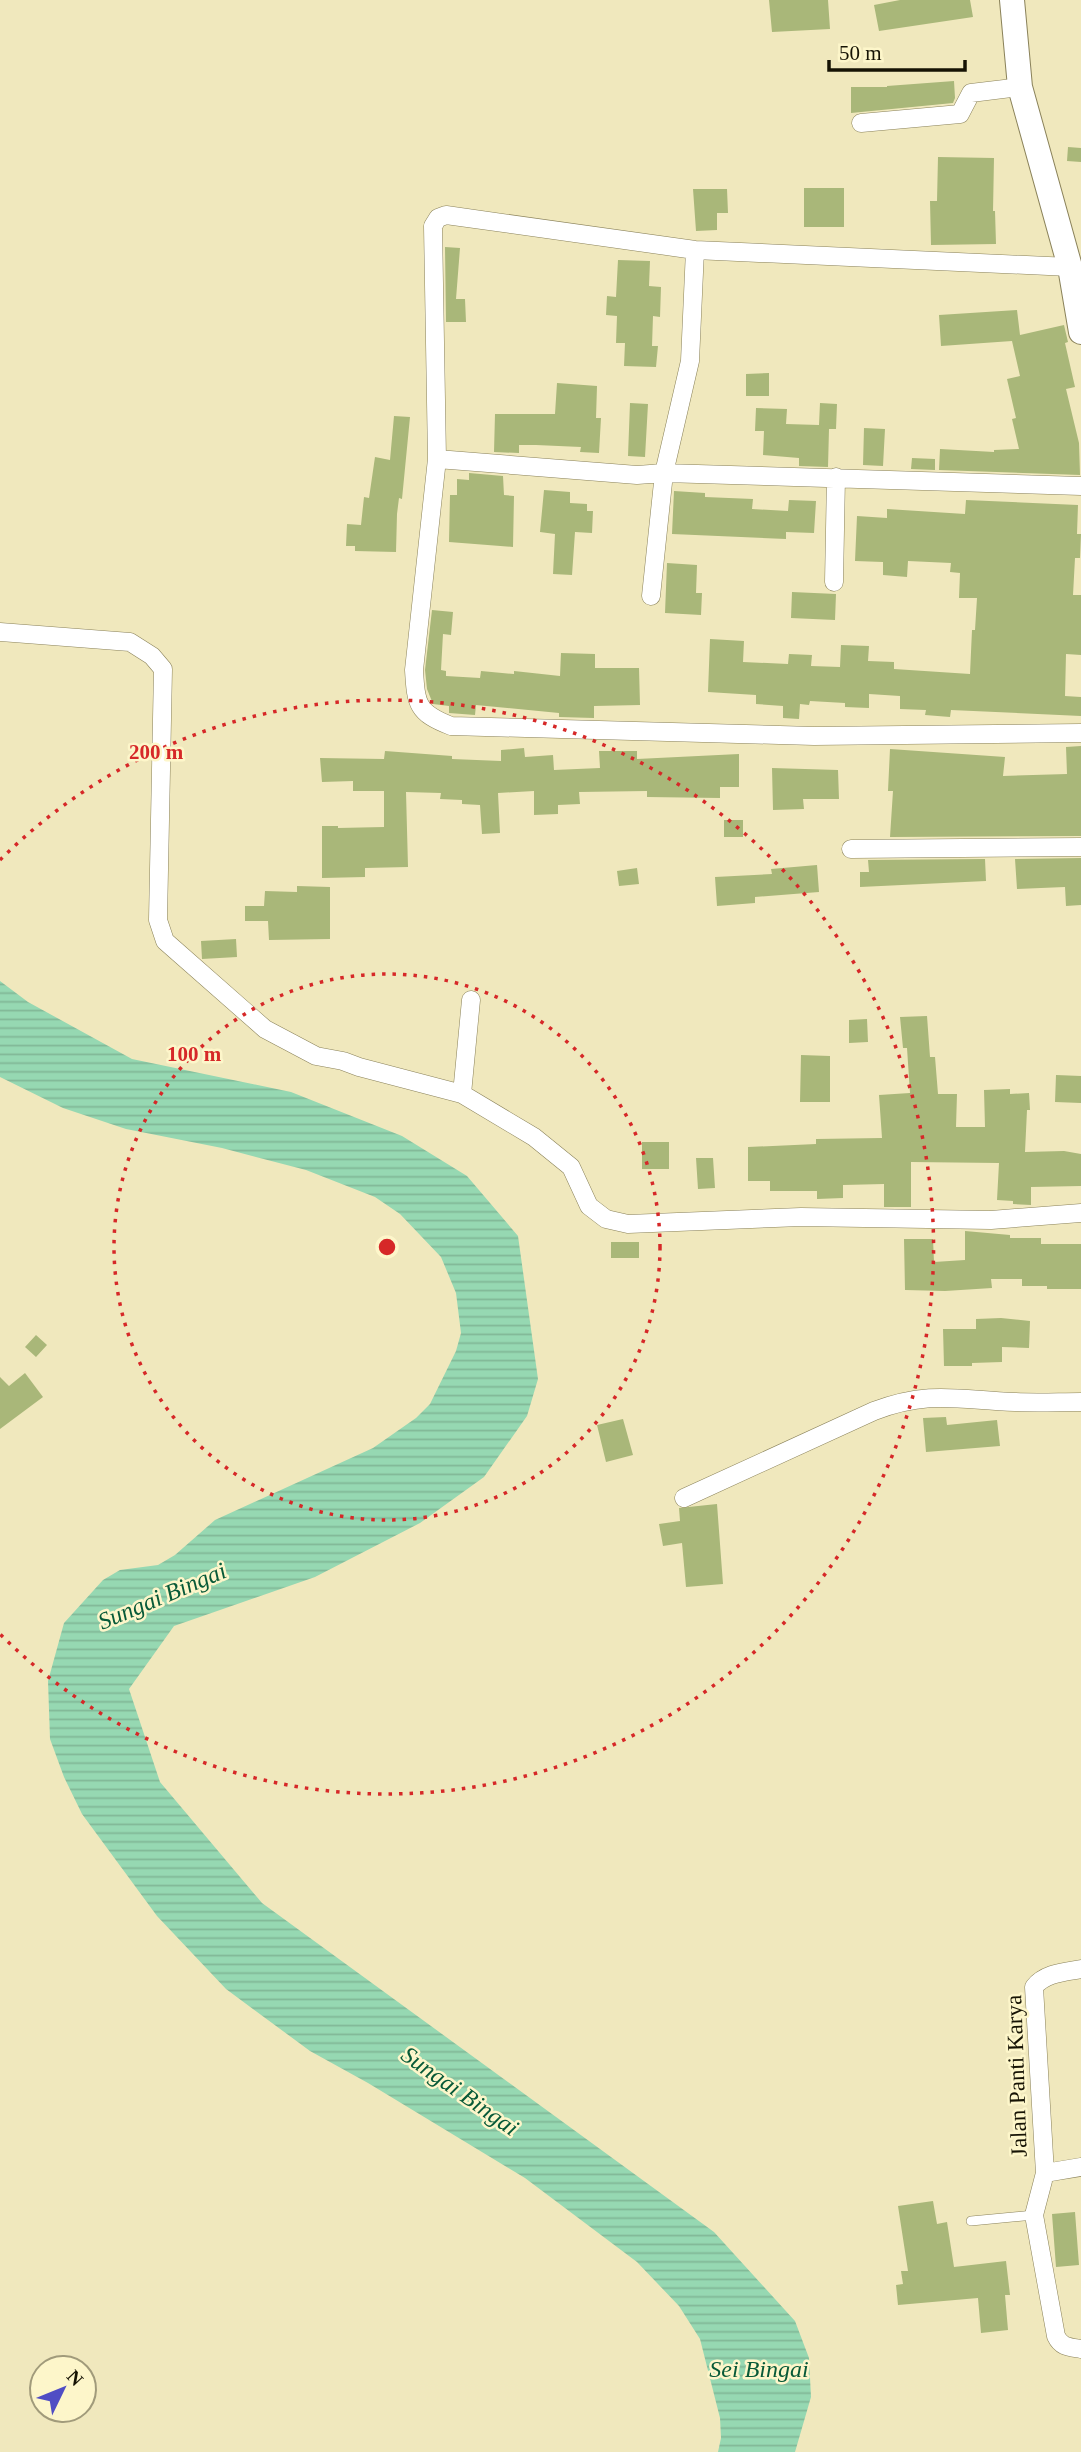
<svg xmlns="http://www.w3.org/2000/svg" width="1081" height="2452" viewBox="0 0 1081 2452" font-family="'Times New Roman',serif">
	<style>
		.water { fill: url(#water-rules) }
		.building { fill: #a9b779 }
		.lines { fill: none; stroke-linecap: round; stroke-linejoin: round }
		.lane-casing { stroke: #8a825a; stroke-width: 10 }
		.street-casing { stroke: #8a825a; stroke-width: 19 }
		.secondary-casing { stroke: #8a825a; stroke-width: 26 }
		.lane { stroke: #fff; stroke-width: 9 }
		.street { stroke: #fff; stroke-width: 18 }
		.secondary { stroke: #fff; stroke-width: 24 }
		.ring { fill: none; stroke: #d62828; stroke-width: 3.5; stroke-dasharray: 3.5 7 }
		.labels { text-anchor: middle; stroke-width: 5; stroke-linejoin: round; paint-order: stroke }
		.street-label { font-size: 23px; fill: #161304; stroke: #fdf6ca }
		.water-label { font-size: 24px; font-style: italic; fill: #085a38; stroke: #fdf6ca }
		.centre { fill: #d62828; stroke: #fdf6ca; stroke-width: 3.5 }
		.ring-label { font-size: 21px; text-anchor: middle; font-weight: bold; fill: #d62828; stroke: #fdf6ca; stroke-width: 5; stroke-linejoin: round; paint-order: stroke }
	</style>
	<defs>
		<pattern id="water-rules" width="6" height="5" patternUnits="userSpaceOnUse" patternTransform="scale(1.75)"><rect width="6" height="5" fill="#96d8b2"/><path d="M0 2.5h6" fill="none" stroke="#81b897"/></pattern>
	</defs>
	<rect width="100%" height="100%" fill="#f0e8bd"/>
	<path class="water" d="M0,981L28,1002L132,1059L291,1092L402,1136L467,1176L518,1236L538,1379L527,1416L484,1477L420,1523L315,1577L174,1626L129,1689L160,1782L262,1903L714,2232L795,2321L809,2358L811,2397L795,2452H718L721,2438L720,2418L700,2339L679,2306L637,2262L525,2178L368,2083L310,2051L226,1989L157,1916L82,1814L64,1777L50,1739L48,1681L64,1623L103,1580L120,1570L158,1565L175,1555L215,1520L373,1448L416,1418L430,1404L456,1351L461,1333L456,1293L441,1257L400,1214L375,1197L306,1170L222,1148L126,1129L63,1108L0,1077Z"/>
	<path class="building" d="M769,0H828L830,29L772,32Z
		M900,0H970L973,17L879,31L874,5Z
		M954,81L955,98L953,103L851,113V87H887V86Z
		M1068,147L1081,148V162L1067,161Z
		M938,157L994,158L993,211H995L996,244L931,245L930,201H937Z
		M804,188H844V227H804Z
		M693,189H727L728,213H717V230L696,231Z
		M445,247L460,248L456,299H465L466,322H446Z
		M618,260L650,261L649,286L661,287L660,317L653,316L652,346H658L656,367L624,366L625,343H616L617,316L606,315L607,296L616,297Z
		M1017,310L1020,335L1064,325L1068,342L1065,343L1075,387L1066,389L1079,443L1080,475L939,470L940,449L994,452V450L1019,449L1012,419L1016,418L1007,379L1020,376L1012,341L941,346L939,315Z
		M769,373V396H746V374Z
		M557,383L597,386L596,418H601L599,453L580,452L581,447L536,445H519V453L494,452L495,414H555Z
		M630,403L648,404L645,457L628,456Z
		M820,403L837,404L836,429H829L828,467L799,466V458L763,455L764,431H755L756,408L787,409L786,424L819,425Z
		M394,416L410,417L402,499L399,498L397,514L396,552L355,551V546H346L347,524L361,525L364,497L369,498L375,457L390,460Z
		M864,428L885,429L883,466L863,465Z
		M912,458L935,459V470L911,469Z
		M469,473L503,476L504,495L514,496L513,547L449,542L450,495H457V479L469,480Z
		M544,490L570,492V503L587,504V511H593L592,533L575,532L572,575L553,574L555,534L540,532Z
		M674,491L705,493V497L753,499L752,509L788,511L789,500L816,501L814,533L786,532V539L672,534Z
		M966,500L1078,505L1077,534H1081L1080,558H1075L1073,595H1081V655L1066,654L1065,696L1081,697V716L951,710L950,717L925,715L926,710L900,709V696L869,694V708L845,707V703L810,701L809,705L800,704L799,719L783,718V706L756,704V695L708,692L710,639L744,641L743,662L788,664L789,654L812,655L811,666L840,667L841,645L869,646L868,661L894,662V669L970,674L972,630H975L977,598H959L960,573L950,572L951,563L908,561L907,577L883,575V562L855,561L857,516L887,518V509L965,514Z
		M667,563L697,565L696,593H702L701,615L665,613Z
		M792,592L836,594L835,620L791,618Z
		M432,610L453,612L451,635L443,634L441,670L446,671V676L480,678L481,671L514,674V671L560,676L561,653L595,654V668H639L640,705L594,706V718L559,717V713L476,705L475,715L449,713V706L433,704L427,689L425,670Z
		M1081,746V836L890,837L893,791H888L890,749L1005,757L1003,776L1067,774L1066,747Z
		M524,748L525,757L553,755L554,770L600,768L599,751H637V759L739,754V787H720V798L647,797V791L579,792L580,804L558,805V814L534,815V791L498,793L500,833L482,834L480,805L462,804V800L440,799L441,793L406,792L408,867L365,868V877L322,878V826H338V828L384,827V791H353V781L322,782L320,758L384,759L385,751L452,756V759L501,761V750Z
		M772,768L838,770L839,799H803L804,809L773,810Z
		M724,820H743V837H724Z
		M1081,858V905L1066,906L1065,887L1017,889L1015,859Z
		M985,859L986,881L860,887V872H869L868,860Z
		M817,865L819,892L755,897V903L717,906L715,877L772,874L771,869Z
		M637,868L639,884L619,886L617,871Z
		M297,886L330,887V939L269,940L268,921H245V906H264L265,891L297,892Z
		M236,939L237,957L202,959L201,941Z
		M927,1016L930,1057H935L938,1094H957L956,1127H985L984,1090L1010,1089V1094L1029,1093L1030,1110H1027L1025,1152L1064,1151L1081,1154V1186L1031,1187V1205L1013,1204V1201L997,1200L999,1163L911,1162V1207H884V1184L843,1185V1198L817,1199V1191H770V1181H748V1147L816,1144V1139L882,1138L879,1095L910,1093L907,1048H903L900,1017Z
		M867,1019L868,1042L849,1043V1020Z
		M801,1055L830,1056V1102H800Z
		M1056,1075L1081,1076V1103L1055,1102Z
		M642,1142H669V1169H642Z
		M696,1158H713L715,1188L698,1189Z
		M965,1231L1010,1235V1238H1041V1244H1081V1289H1047V1286H1022V1279H991L992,1288L945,1291L905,1290L904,1239H933L934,1262L965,1260Z
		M611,1242H639V1258H611Z
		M1001,1318L1030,1321L1029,1348L1002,1347V1362L972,1363V1366H944L943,1329H976V1319Z
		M36,1335L47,1345L36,1357L25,1347Z
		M25,1373L43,1397L0,1429V1377L9,1386Z
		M946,1417L947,1425L997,1420L1000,1446L926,1452L923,1418Z
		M623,1419L633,1455L606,1462L597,1425Z
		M717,1504L723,1584L686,1587L682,1543L663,1546L659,1524L680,1521L679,1508Z
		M933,2201L937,2224L947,2222L954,2267L1006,2261L1010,2295H1005L1008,2330L981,2333L978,2298L898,2305L896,2285L903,2284L901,2271H908L898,2206Z
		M1075,2212L1079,2265L1056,2267L1052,2214Z"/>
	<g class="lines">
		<defs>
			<path id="lane" d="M971,2221L1034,2215"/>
			<path id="street" d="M861,123L960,114L971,93L1020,87
				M1070,267L695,250L446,215L438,218L433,226L437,459L414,670C416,704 417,713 451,726L814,736L1081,733
				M437,459L637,475L664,473L1081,486
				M834,582L836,477
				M651,596L664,473L690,361L695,250
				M0,632L130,642L152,656L163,669L158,920L165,941L265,1029L316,1056L343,1061L359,1067L462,1094L534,1137L571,1167L589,1206L606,1219L628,1224L801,1217L991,1220L1081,1213
				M851,849L1081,847
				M462,1094L471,1000
				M684,1498L874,1411C930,1390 958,1400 1015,1402C1037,1403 1059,1402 1081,1402
				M1081,1969C1065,1972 1045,1973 1034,1987L1045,2173L1034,2215L1056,2336C1061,2347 1069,2347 1081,2349
				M1045,2173L1081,2167"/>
			<path id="secondary" d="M1012,0L1020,87L1070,267L1081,332"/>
		</defs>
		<use href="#lane" class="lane-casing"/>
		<use href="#street" class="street-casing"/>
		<use href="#secondary" class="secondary-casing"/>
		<use href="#lane" class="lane"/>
		<use href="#street" class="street"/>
		<use href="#secondary" class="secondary"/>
	</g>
	<g class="ring">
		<circle cx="387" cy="1247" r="273"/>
		<path d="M0 860A547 547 0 1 1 0 1634"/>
	</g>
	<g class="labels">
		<g class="street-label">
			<text transform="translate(1016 2076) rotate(-92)" y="8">Jalan Panti Karya</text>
		</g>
		<g class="water-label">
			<text transform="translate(162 1596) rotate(-23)" y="8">Sungai Bingai</text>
			<text transform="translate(460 2091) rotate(35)" y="8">Sungai Bingai</text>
			<text x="759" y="2377">Sei Bingai</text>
		</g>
	</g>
	<circle cx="387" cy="1247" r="10" class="centre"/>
	<g class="ring-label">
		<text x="156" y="759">200 m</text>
		<text x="194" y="1061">100 m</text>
	</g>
	<g transform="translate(63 2389) rotate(47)"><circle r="33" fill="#fdf6ca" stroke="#a19b7b" stroke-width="2"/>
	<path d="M0-5L12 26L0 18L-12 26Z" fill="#504dc4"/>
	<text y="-10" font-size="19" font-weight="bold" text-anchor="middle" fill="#161304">N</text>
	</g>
	<path d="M829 60v10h136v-10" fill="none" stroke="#161304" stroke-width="3.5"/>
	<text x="839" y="60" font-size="21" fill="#161304" stroke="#fdf6ca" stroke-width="5" paint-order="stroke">50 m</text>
</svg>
